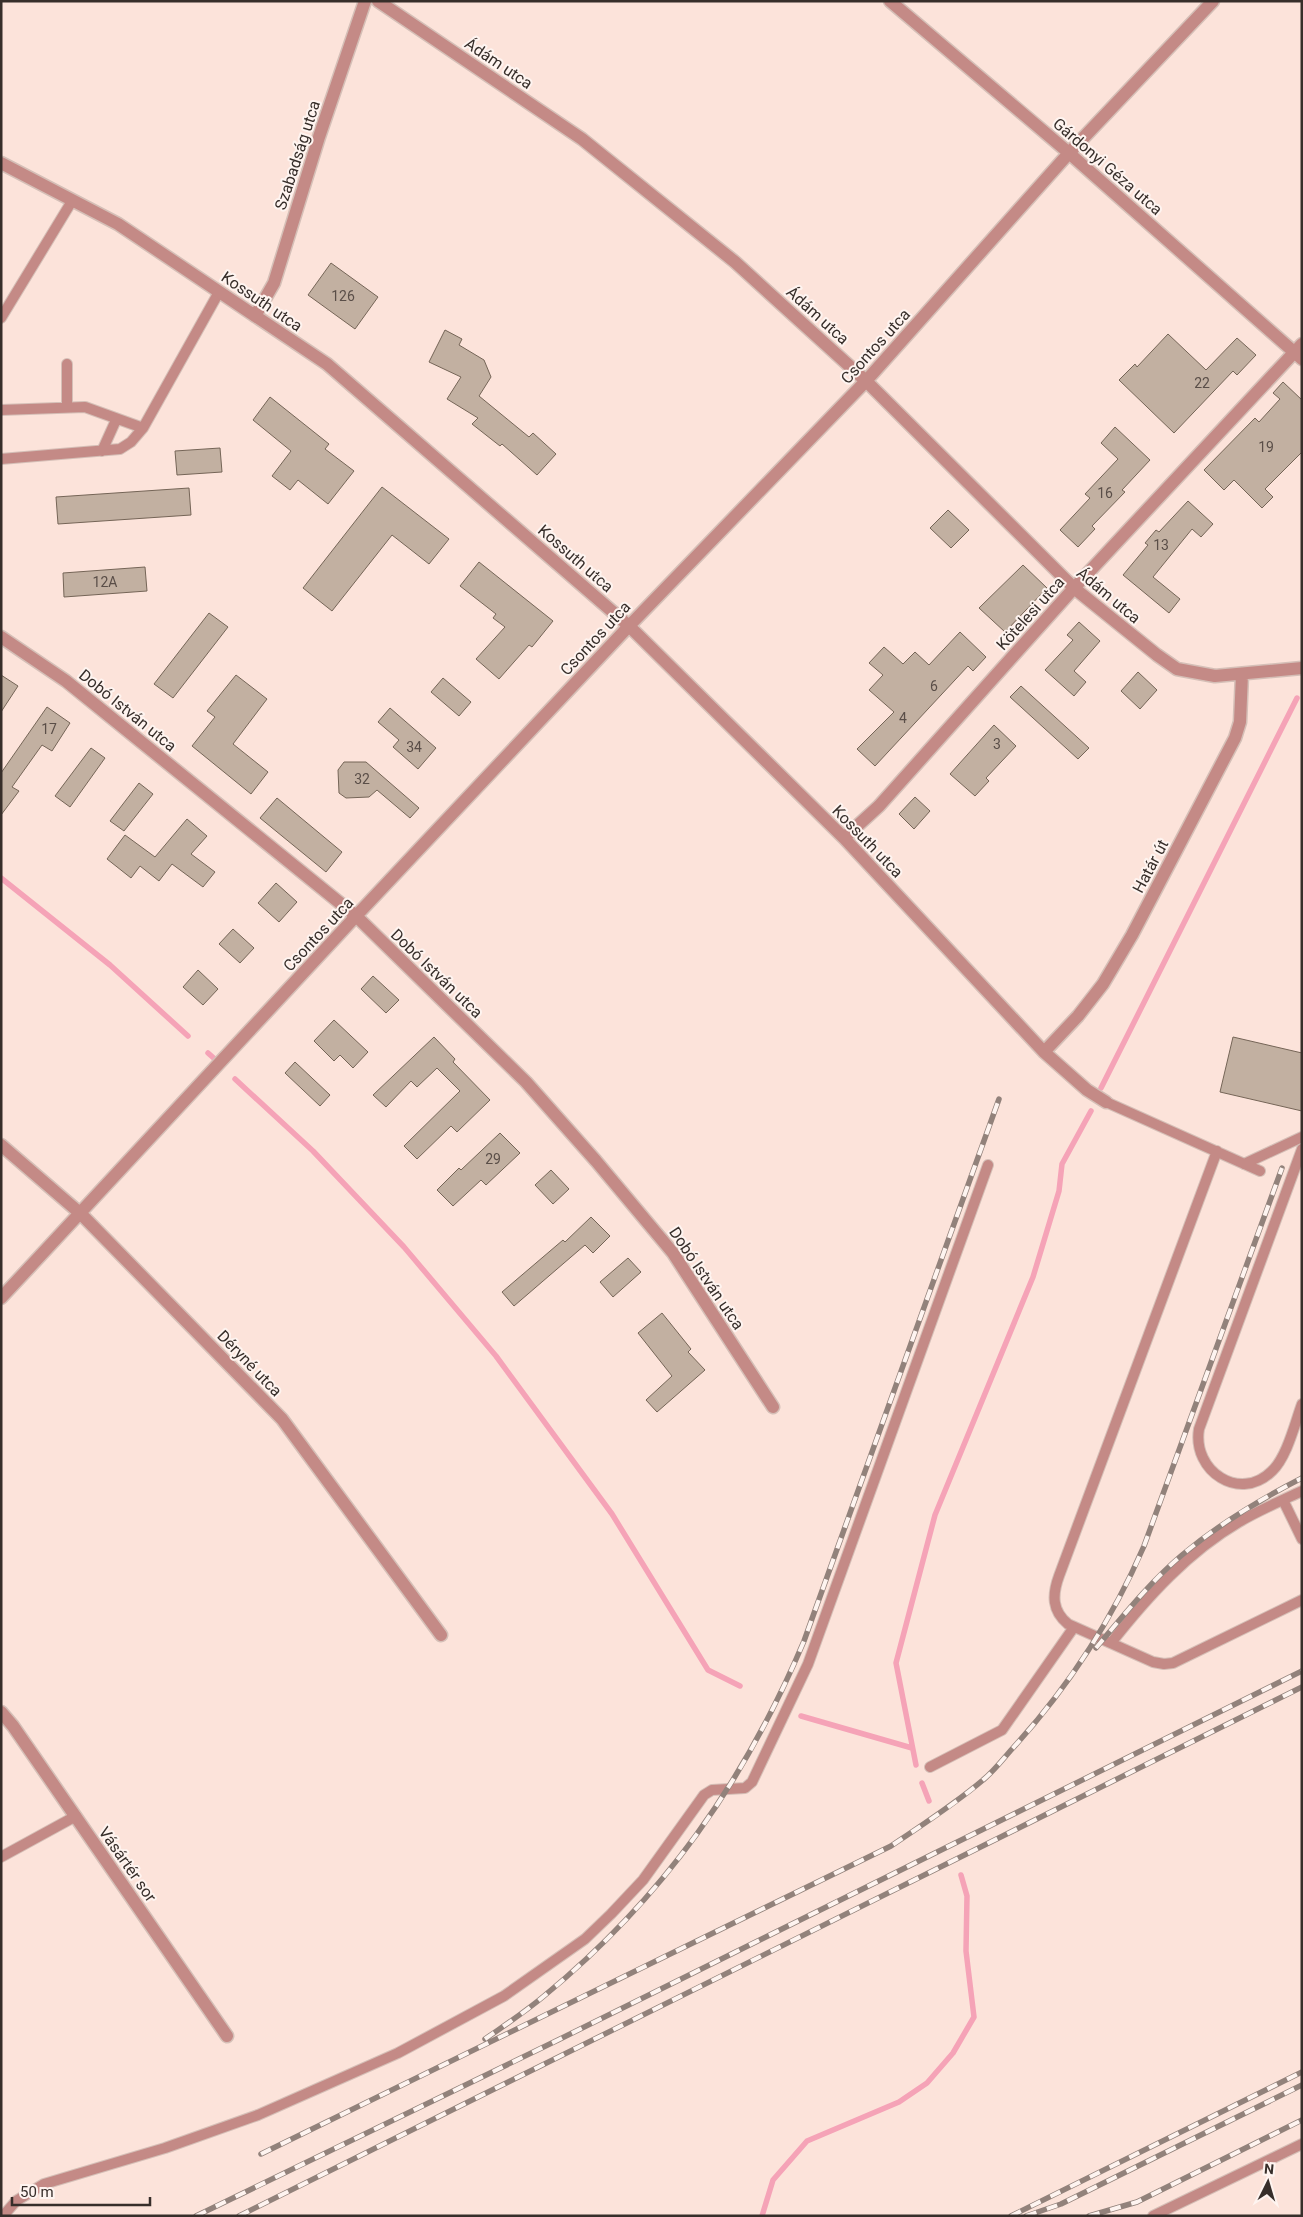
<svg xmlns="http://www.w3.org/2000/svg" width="1303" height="2217" viewBox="0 0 1303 2217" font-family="Roboto,sans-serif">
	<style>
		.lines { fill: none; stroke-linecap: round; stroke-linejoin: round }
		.stream { stroke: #f5a3b7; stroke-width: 5.5 }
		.building { fill: #c2b0a1; stroke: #756557 }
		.service-casing { stroke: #d5bfb7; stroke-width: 12 }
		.minor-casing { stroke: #d5bfb7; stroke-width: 15 }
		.service { stroke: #c48a86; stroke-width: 10 }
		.minor { stroke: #c48a86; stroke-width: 12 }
		.rail-casing { stroke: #92827b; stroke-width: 5.5 }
		.rail { stroke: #fef4f0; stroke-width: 4; stroke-dasharray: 11; stroke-linecap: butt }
		.labels { text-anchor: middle; stroke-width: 4; stroke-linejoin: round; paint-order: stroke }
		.number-label { font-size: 14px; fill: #5a4e48 }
		.street-label { font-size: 16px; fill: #372e2a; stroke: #fef4f0 }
	</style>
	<rect width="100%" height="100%" fill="#fce3da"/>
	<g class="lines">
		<path class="stream" d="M1,878L110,965L188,1036
			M208,1053L217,1061
			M235,1079L313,1151L404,1247L496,1356L612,1514L708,1670L740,1686
			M1101,1088L1297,698
			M801,1716L912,1748
			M916,1765L896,1663L935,1515L1033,1277L1059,1191L1062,1164L1091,1111
			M922,1783L929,1801
			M762,2216L773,2180L807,2141L899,2102L927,2083L953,2053L974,2017L966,1951L967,1896L961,1875"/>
	</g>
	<path class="building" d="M331,263L378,297L355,329L308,295Z
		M445,330L462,339L459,345L484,360L491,377L479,396L529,437L533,433L556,454L537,475L502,444L500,446L472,424L478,418L447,399L461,377L429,362Z
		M1168,334L1206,370L1237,338L1256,355L1237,375L1233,371L1174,433L1119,380L1135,364L1137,367Z
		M1283,382L1302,400V452L1265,489L1273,497L1262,508L1234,480L1224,490L1204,470L1255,418L1259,422L1280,399L1273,393Z
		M270,397L329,444L325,449L354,471L328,504L298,480L290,490L272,476L291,451L253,420Z
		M1115,427L1150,460L1122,490L1125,492L1092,526L1095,529L1078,547L1060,530L1090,498L1085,494L1118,459L1101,443Z
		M220,448L222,472L177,475L175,451Z
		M382,487L449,539L429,564L392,535L332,611L303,588Z
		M189,488L191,515L58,524L56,497Z
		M1188,501L1213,524L1201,537L1192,529L1153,577L1180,599L1169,613L1123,575L1148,545L1145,543L1156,530L1159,532Z
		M948,510L969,530L951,548L930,528Z
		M479,562L553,621L532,647L529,645L499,679L476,659L505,627L493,618L496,614L460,586Z
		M1023,565L1047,588L1005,632L979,608Z
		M145,567L147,591L64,597L63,573Z
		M209,613L228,627L173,698L154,684Z
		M1079,622L1100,641L1074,671L1086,682L1074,696L1045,670L1073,640L1067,635Z
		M960,632L986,657L973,671L968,666L875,766L857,749L894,712L869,690L883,675L869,663L884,647L903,664L915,652L929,665Z
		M1138,672L1157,690L1140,709L1121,691Z
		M1,675L18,686L1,712Z
		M236,675L267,699L233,744L268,772L251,794L192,746L215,717L207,711Z
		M443,678L471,702L459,716L431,692Z
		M1021,686L1089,748L1078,759L1010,697Z
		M47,707L70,723L52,751L42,745L12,787L19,791L1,815V773Z
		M390,708L436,748L418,769L393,747L399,740L378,722Z
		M994,725L1016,746L986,778L989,781L975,796L950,774Z
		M91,748L105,758L70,807L55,796Z
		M344,762H366L419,808L410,818L377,790L369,797L346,798L339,793L338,770Z
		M139,783L153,794L124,831L110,821Z
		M915,797L930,811L914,829L899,814Z
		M277,798L342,852L326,872L260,818Z
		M187,819L207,836L191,854L215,872L203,887L172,864L159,881L140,866L131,878L107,859L125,835L155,857Z
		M276,883L297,902L279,922L258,903Z
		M233,929L254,948L240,963L219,944Z
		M198,970L218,989L203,1005L183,987Z
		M373,976L399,1000L386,1013L361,989Z
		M334,1020L368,1052L353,1068L340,1055L334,1061L314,1041Z
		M434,1037L455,1059L453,1062L490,1100L457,1132L451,1126L417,1159L404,1146L460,1091L437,1068L417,1087L411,1081L386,1107L373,1095Z
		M1233,1037L1302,1053V1111L1220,1092Z
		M295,1062L330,1095L320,1106L285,1073Z
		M500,1133L520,1153L486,1185L481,1180L453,1206L437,1190L459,1168L461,1170Z
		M551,1170L569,1189L553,1204L535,1185Z
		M591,1217L610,1236L593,1253L585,1245L514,1306L502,1292L563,1240L565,1242Z
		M628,1258L641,1272L613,1297L600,1282Z
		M662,1313L691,1349L688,1352L705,1370L657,1412L646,1400L672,1376L638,1333Z"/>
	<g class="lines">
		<defs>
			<path id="service" d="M1,318L72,201
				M67,364V407
				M1,410L85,407L143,428
				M102,451L116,420
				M1,459L120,449L131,442L143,428L219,292
				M1106,1102L1260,1171
				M1302,1149L1199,1429C1192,1471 1240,1503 1272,1471C1287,1457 1295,1423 1302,1404
				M1217,1151L1059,1576C1052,1595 1052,1611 1068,1624L1153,1662L1164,1664L1173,1663L1302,1600
				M1244,1164L1302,1137
				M1283,1500L1302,1539
				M1111,1643C1148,1596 1188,1552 1239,1522C1259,1510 1281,1501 1302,1491
				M930,1767L1002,1730L1074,1627
				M1,1857L76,1816
				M3,2216L16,2201L44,2184L165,2148L258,2115L398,2053L504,1996L585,1939L611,1914L643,1880L704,1795L712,1790L745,1788L752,1782L808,1664L988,1165
				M1153,2216L1302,2144"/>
			<path id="minor" d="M378,1L582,139L735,262L866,381L1074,588L1157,655L1177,669L1215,676L1302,668
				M890,1L1069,153L1302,359
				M1,163L118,224L327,364L629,626L844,838L1044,1052L1087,1090L1106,1102
				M255,316L274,283L319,137L365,1
				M1,637L66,681L356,916L526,1082L596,1161L673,1253L773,1407
				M844,838L879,806L1074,588L1302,344
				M1044,1052L1078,1016L1103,984L1132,935L1235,738L1240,722L1242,674
				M1,1145L81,1214L282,1419L441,1635
				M1,1298L356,916L629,626L866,381L1069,153L1213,1
				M1,1712L13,1726L227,2036"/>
		</defs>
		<use href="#service" class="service-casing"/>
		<use href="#minor" class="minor-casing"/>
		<use href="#service" class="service"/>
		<use href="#minor" class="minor"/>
		<defs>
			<path id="rail" d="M1096,1648C1123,1616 1150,1582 1182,1555C1219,1524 1259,1500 1302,1478
				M485,2039C505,2025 525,2012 544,1996C663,1898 744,1783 804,1641L999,1099
				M261,2154L891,1846C922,1825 955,1804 983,1780C994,1771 1003,1759 1012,1749C1067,1689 1112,1620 1144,1546L1282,1168
				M196,2216L558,2040L1302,1671
				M239,2216L1302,1687
				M1011,2216L1302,2072
				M1026,2216L1061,2204L1302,2085
				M1089,2216L1137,2202L1302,2120"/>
		</defs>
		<use href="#rail" class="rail-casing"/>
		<use href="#rail" class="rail"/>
	</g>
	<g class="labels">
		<g class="number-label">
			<text x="343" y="301">126</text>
			<text x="1202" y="388">22</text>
			<text x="1266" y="452">19</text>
			<text x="1105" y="498">16</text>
			<text x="1161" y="550">13</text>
			<text x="105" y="587">12A</text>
			<text x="934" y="691">6</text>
			<text x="903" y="723">4</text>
			<text x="49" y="734">17</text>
			<text x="997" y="749">3</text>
			<text x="414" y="752">34</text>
			<text x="362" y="784">32</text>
			<text x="493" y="1164">29</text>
		</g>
		<g class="street-label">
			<text transform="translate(499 63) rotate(34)" y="6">Ádám utca</text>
			<text transform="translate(297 155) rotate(-72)" y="6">Szabadság utca</text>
			<text transform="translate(1108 166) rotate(41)" y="6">Gárdonyi Géza utca</text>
			<text transform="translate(262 301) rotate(34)" y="6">Kossuth utca</text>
			<text transform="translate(818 315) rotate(42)" y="6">Ádám utca</text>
			<text transform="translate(875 346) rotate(-48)" y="6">Csontos utca</text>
			<text transform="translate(576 558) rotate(41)" y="6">Kossuth utca</text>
			<text transform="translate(1109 595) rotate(40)" y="6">Ádám utca</text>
			<text transform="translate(1030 613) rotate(-48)" y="6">Kötelesi utca</text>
			<text transform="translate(595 638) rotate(-47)" y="6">Csontos utca</text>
			<text transform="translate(128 710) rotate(39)" y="6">Dobó István utca</text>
			<text transform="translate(868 841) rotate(46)" y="6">Kossuth utca</text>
			<text transform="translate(1150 866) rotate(-62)" y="6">Határ út</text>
			<text transform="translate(318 934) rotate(-47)" y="6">Csontos utca</text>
			<text transform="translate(437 973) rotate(44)" y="6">Dobó István utca</text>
			<text transform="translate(707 1278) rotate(56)" y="6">Dobó István utca</text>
			<text transform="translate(250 1363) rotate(46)" y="6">Déryné utca</text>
			<text transform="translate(128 1864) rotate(55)" y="6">Vásártér sor</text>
		</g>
	</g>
	<rect width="1303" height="2217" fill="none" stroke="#372e2a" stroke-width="5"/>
	<g transform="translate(1268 2182) rotate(5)" stroke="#fef4f0" stroke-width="4" paint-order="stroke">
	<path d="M0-4L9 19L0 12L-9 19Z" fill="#372e2a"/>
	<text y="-8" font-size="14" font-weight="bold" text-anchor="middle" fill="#372e2a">N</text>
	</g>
	<path d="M12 2197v8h138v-8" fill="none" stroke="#372e2a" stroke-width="2.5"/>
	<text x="20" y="2197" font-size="15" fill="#372e2a" stroke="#fef4f0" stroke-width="4" paint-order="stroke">50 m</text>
</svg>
